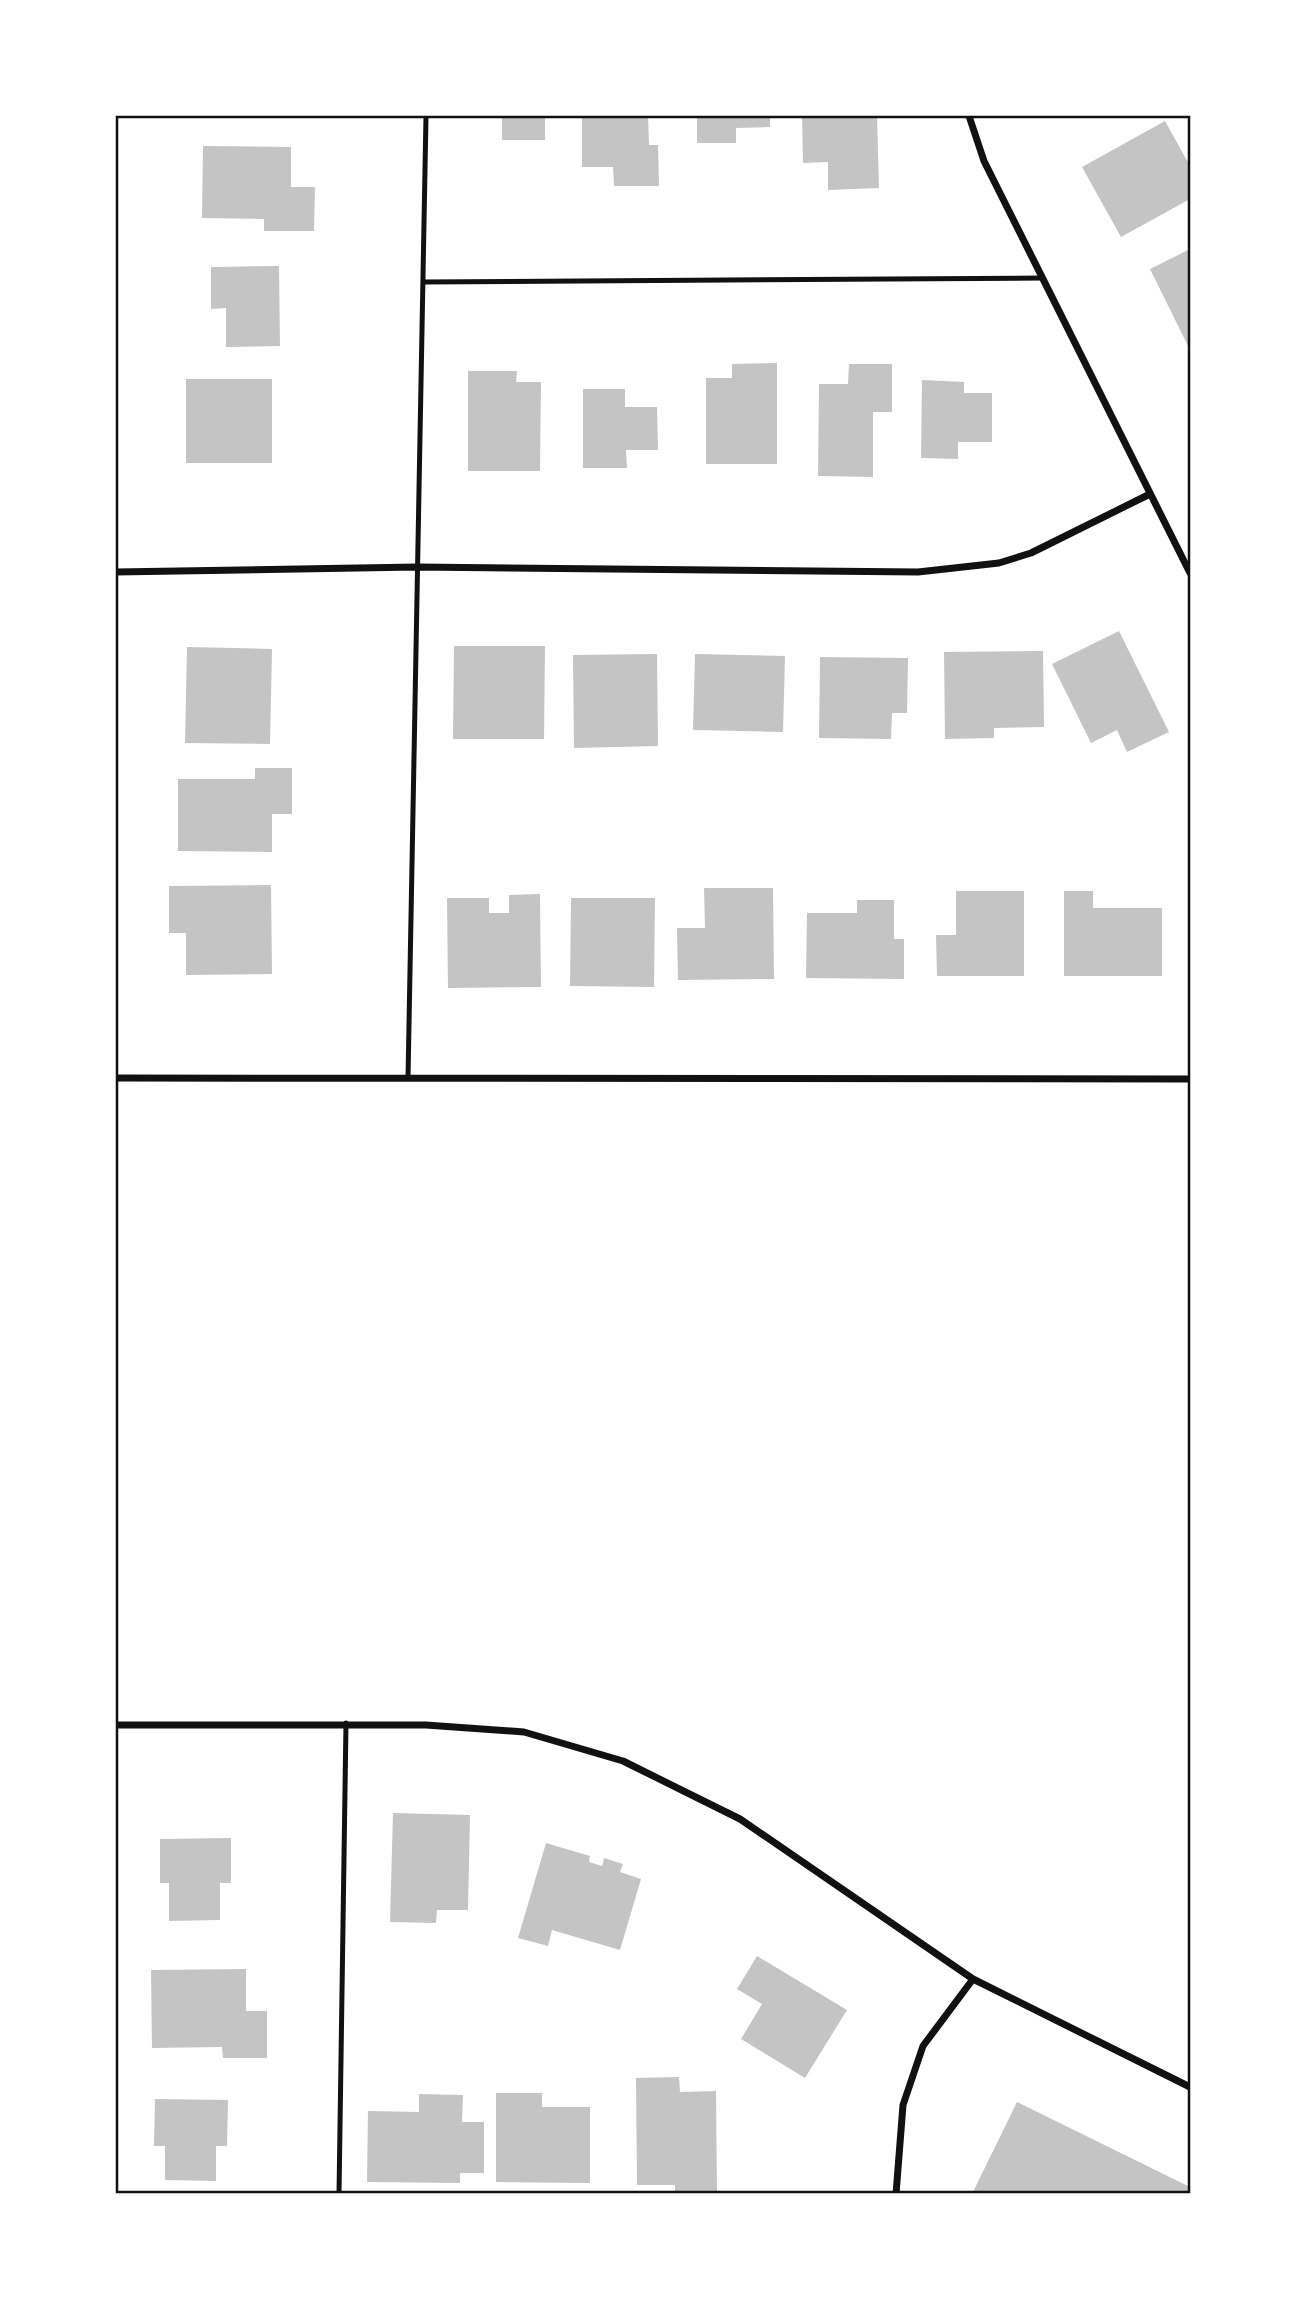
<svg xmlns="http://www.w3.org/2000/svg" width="1306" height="2309" viewBox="0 0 1306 2309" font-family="Lato,sans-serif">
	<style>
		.building { fill: #c4c4c4 }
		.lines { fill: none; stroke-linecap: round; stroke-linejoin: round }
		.service { stroke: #111; stroke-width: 5 }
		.minor { stroke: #111; stroke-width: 7 }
		.neatline { fill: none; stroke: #111; stroke-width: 2.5 }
	</style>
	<rect width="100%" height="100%" fill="#fff"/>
	<path class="building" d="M502,116H545V140H502Z
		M582,116H648L649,145H658L659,186H614L613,167H582Z
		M697,116H770V127L736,128V143H697Z
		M802,116H877L879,188L828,190V162L803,163Z
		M1165,121L1190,166V199L1121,237L1082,167Z
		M203,146L291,147V187H315L314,231H264V219L202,218Z
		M1190,249V350L1150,269Z
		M279,266L280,346L226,347V308L211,309V267Z
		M777,363V464H706V378H732V364Z
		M849,364H892V412H873V477L818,476L819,384H848Z
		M468,371H517L516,382H541L540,471H468Z
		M186,379H272V463H186Z
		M922,380L964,382V393H992V442H958V459L921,458Z
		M583,389H625V407H657L658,450H626L627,468H583Z
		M1119,631L1169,732L1127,752L1117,730L1091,743L1052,664Z
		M454,646H545L544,739H453Z
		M187,647L272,649L270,744L185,743Z
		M1043,651L1044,727L994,728V738L945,739L944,652Z
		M657,654L658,746L574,748L573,655Z
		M695,654L785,656L783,732L693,730Z
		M820,657L908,658L907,713H892L891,739L819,738Z
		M255,768H292V814H272V852L178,851V779H255Z
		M271,885L272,974L186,975V933H169V886Z
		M704,888H773L774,979L678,980L677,928H705Z
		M956,891H1024V976H937L936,935H956Z
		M1064,891H1093V908H1162V976H1064Z
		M540,894L541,987L448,988L447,898H489V913H509V895Z
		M571,898H655L654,987L570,986Z
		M857,900H894V939H904V979L806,978L807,913H857Z
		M393,1813L470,1815L468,1910H437L436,1923L390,1922Z
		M231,1838V1883H220V1920L169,1921V1883H160V1839Z
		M546,1843L590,1856L589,1862L602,1866L604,1858L623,1864L620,1872L641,1879L620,1950L552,1930L548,1946L518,1938Z
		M757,1956L847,2010L805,2078L741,2039L762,2004L737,1989Z
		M246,1969V2011H267V2058H223L222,2047L152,2048L151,1970Z
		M679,2077L680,2092L716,2091L717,2194H675V2185H637L636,2078Z
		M496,2093H542V2107H590V2183L496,2182Z
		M419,2094L463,2095L462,2122H484V2173H460V2183L367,2182L368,2111L419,2112Z
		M155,2099L228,2100L227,2146H216V2181L165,2180V2146H154Z
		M1017,2102L1190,2187V2194H972Z"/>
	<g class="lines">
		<path class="service" d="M423,282L1042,278
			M408,1078L426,116
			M339,2194L346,1723"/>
		<path class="minor" d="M969,116L984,161L1190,573
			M116,572L417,567L918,572L999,563L1031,553L1150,494
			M116,1078L1190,1079
			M116,1725H426L524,1732L623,1761L740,1819L973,1979L1190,2087
			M896,2194L903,2105L923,2046L973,1979"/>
	</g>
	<rect width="1306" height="2309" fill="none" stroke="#ffffff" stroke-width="234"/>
	<rect x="117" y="117" width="1072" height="2075" class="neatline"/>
</svg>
